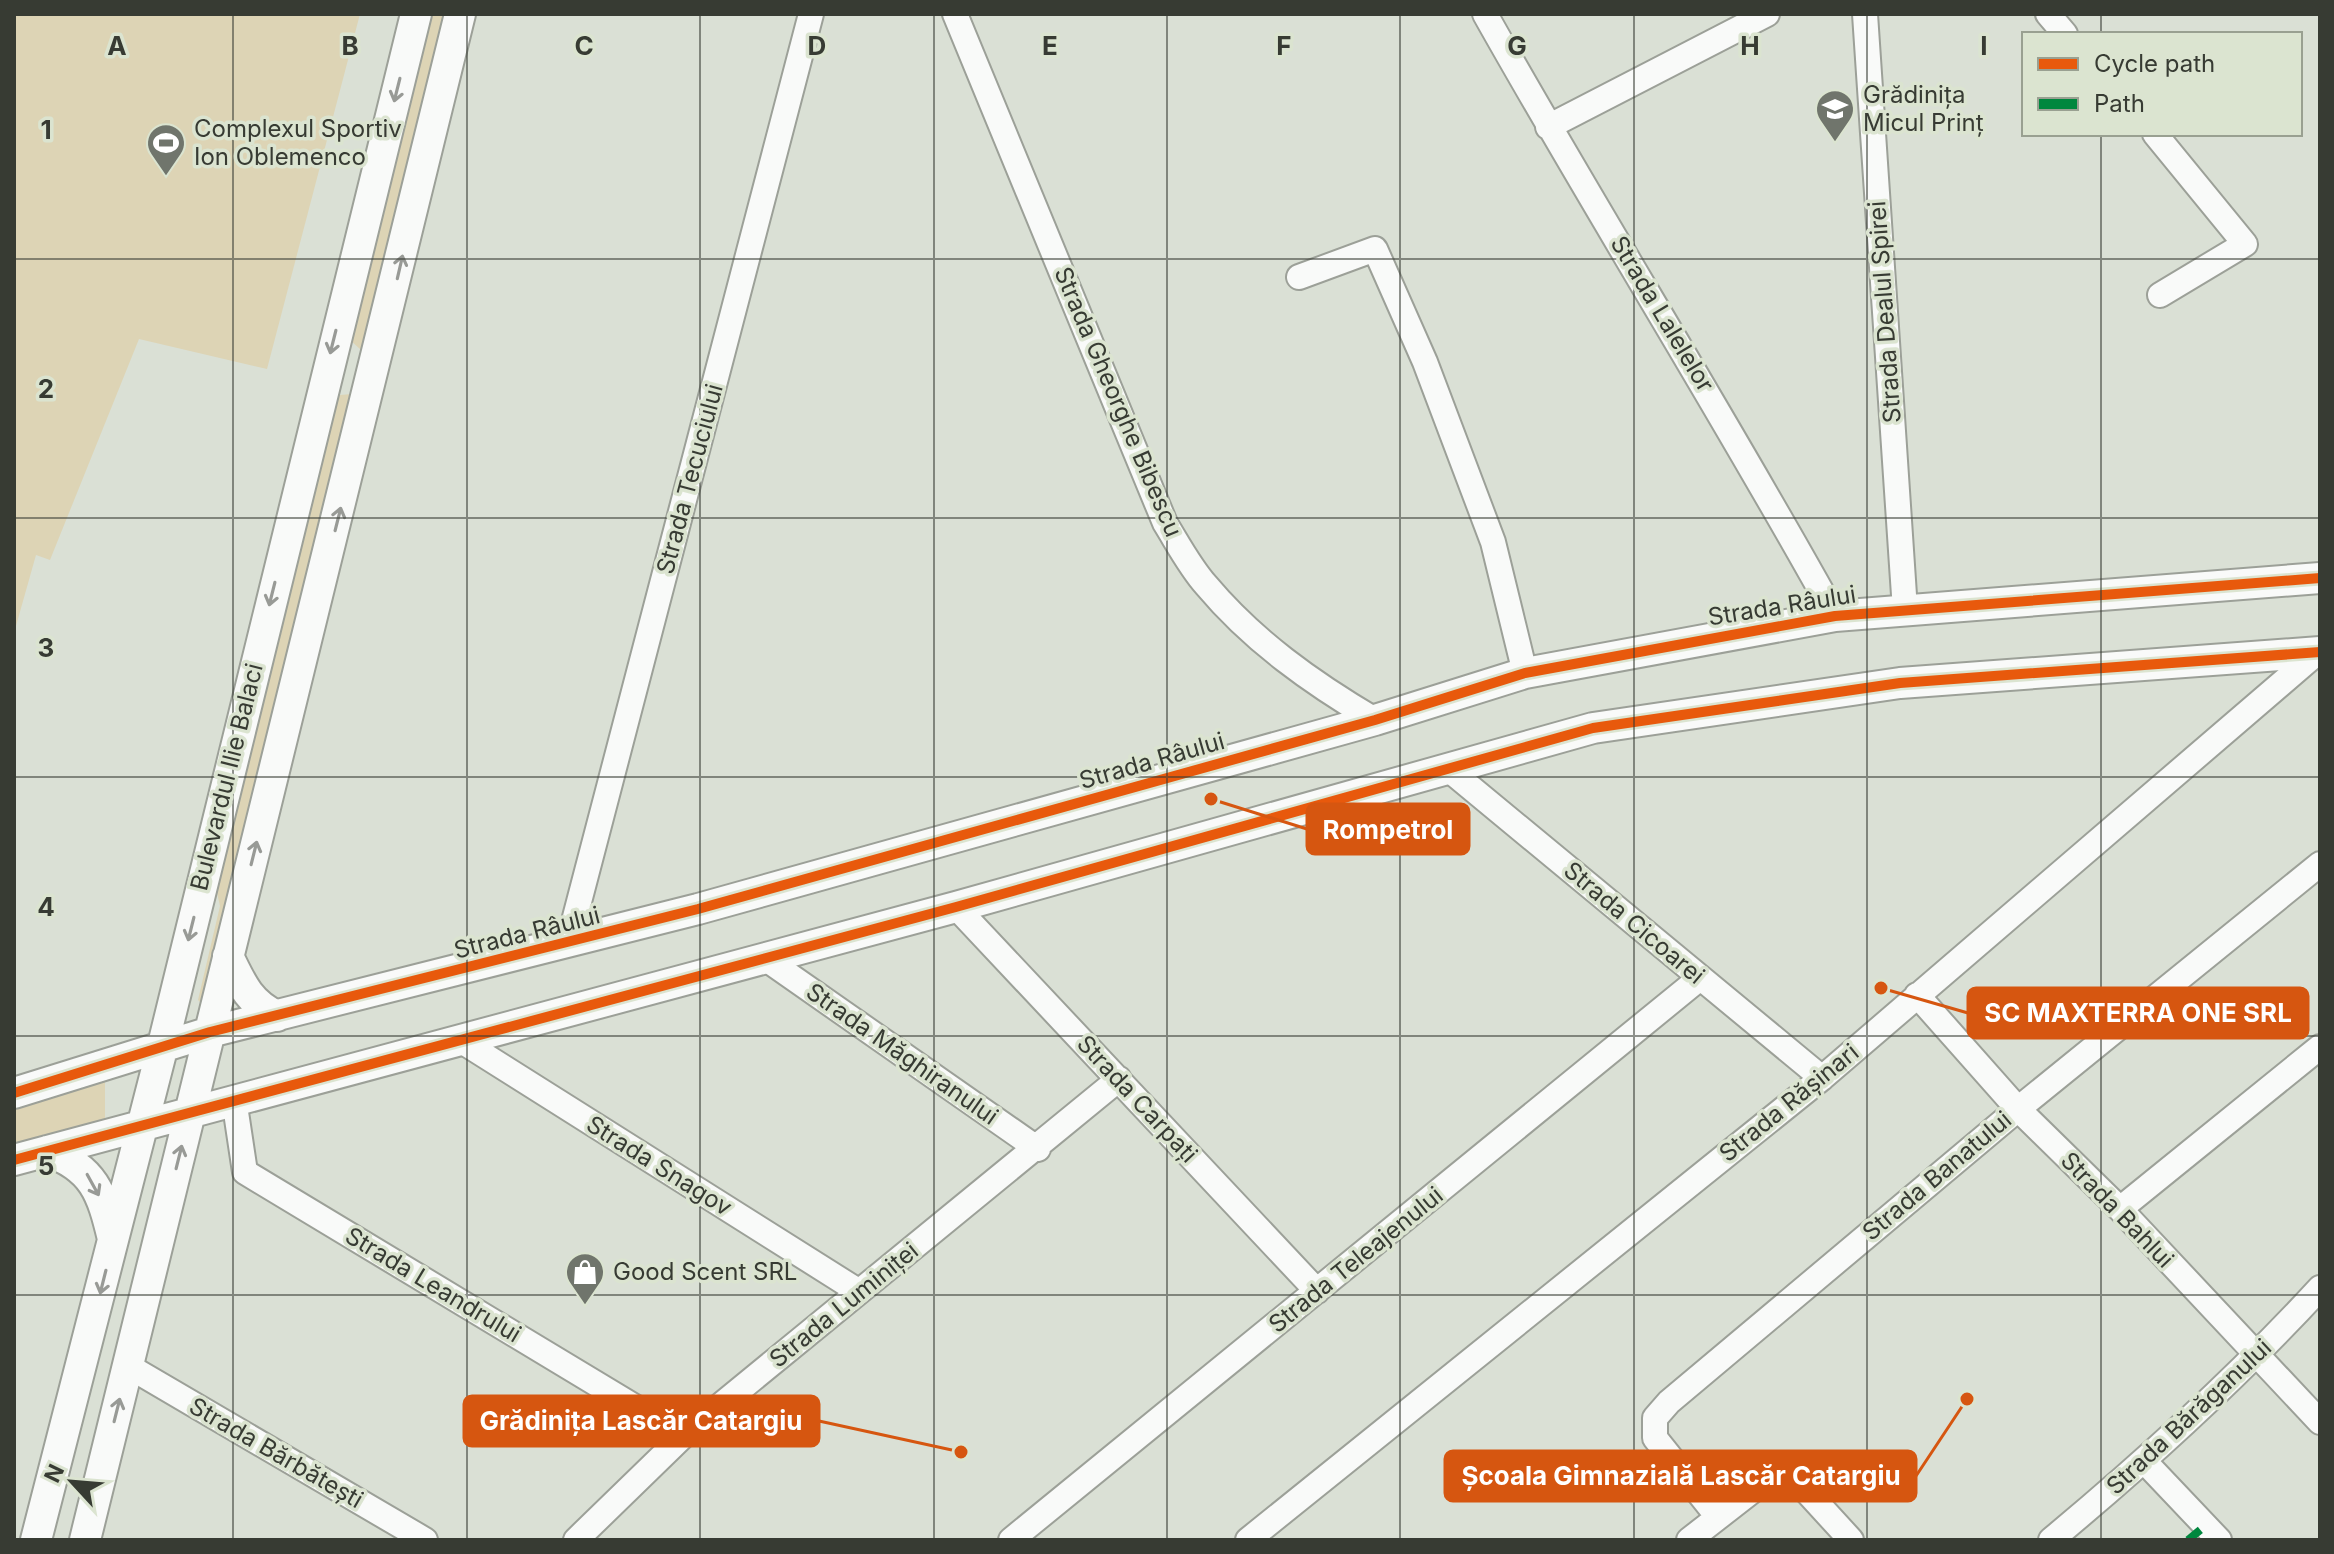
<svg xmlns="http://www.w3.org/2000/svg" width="2334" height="1554" viewBox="0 0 2334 1554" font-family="Inter,sans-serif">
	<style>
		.green { fill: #ddd4b5 }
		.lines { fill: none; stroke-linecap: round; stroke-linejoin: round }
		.minor-casing { stroke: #9ca098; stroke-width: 28 }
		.major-casing { stroke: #9ca098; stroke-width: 34 }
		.minor { stroke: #f9faf9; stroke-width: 24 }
		.major { stroke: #f9faf9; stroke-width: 30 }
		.quiet { stroke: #00873e; stroke-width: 8; stroke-dasharray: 16 8; stroke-linecap: butt }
		.cycleway-casing { stroke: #dbe4d0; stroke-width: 15 }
		.cycleway { stroke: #e8590c; stroke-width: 10 }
		.oneway { stroke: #989a96 }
		.grid { fill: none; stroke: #373b33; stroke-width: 2; stroke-opacity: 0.55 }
		.labels { text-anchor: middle; stroke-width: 7; stroke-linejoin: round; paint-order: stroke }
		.poi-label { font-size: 24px; fill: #373b33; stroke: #dbe4d0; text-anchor: start }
		.street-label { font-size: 24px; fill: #373b33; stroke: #dbe4d0 }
		.grid-label { font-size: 26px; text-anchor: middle; font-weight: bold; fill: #373b33; stroke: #dbe4d0; stroke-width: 7; stroke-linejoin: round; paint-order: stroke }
		.leader { fill: none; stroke: #d65610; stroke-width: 3 }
		.callout-dot { fill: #d65610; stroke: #dbe4d0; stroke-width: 3 }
		.callout { fill: #d65610; stroke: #d65610; stroke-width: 3 }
		.callout-label { font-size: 26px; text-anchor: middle; font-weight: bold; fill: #fff }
	</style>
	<rect width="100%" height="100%" fill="#dae0d5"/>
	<path class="green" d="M14,14H360L267,369L139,339L50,560L36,555L14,633Z
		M429,14H450L368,348L360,349L350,340Z
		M352,394L202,1004L198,1000L220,906L215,884L335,401L340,395Z
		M105,1081V1119L14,1145V1107Z"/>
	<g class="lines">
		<defs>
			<path id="minor" d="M955,14L1165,523C1178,544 1190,567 1206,585C1253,641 1312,683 1375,720
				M1485,14C1599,217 1723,413 1835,616
				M1865,14L1905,610
				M2048,14L2065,34
				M1548,127L1767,14
				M2155,134L2245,244L2160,295
				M1299,277L1375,249L1425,362L1493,542L1525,673
				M1447,768L1822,1078
				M956,907L1317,1291
				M568,944L811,14
				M766,959L1038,1149
				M1917,995L2018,1109L2120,1209L2320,1422
				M460,1040L858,1291
				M234,1099L245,1172L683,1436
				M2120,1209L2320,1047
				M128,1366L425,1540
				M2145,1462L2219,1540
				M1718,1517L1655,1438V1418L1669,1402L2018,1109L2320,864
				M576,1540L683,1436L1119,1079
				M1011,1540L1700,978
				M1248,1540L1822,1078L2318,652
				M1689,1540L1770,1477L1797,1481L1851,1540
				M2051,1540C2146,1461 2236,1379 2320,1288"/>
			<path id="major" d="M228,956C241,983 249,1003 277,1016
				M14,1093L210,1032L698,909L1375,720L1525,673L1835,616L2320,578
				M47,1151C94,1168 102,1193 113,1239
				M14,1160L956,907L1593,728L1900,683L2320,652
				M36,1540L162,1049L416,14
				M85,1540L460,14"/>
		</defs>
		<use href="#minor" class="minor-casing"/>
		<use href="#major" class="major-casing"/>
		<use href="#minor" class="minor"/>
		<use href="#major" class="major"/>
		<path class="quiet" d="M2188,1540L2205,1526"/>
		<defs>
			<path id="cycleway" d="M14,1093L210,1032L698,909L1375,720L1525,673L1835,616L2320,578
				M14,1160L956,907L1593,728L1900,683L2320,652"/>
		</defs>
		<use href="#cycleway" class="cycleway-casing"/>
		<use href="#cycleway" class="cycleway"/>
	</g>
	<defs><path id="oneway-shaft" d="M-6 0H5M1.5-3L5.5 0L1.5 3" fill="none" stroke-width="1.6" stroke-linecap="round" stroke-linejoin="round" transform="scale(2)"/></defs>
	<g class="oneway">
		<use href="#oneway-shaft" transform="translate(397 90) rotate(104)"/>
		<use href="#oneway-shaft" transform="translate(400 267) rotate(-77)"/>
		<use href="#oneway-shaft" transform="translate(333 342) rotate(104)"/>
		<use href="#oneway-shaft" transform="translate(338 519) rotate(-76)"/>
		<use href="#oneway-shaft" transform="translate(272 594) rotate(104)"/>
		<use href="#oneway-shaft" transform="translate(254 853) rotate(-76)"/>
		<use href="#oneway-shaft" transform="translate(191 929) rotate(104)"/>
		<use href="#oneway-shaft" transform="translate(179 1157) rotate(-76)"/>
		<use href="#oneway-shaft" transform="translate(93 1185) rotate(61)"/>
		<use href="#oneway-shaft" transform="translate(103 1282) rotate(104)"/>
		<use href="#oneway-shaft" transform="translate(117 1410) rotate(-76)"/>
	</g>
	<path class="grid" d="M233,14V1540M467,14V1540M700,14V1540M934,14V1540M1167,14V1540M1400,14V1540M1634,14V1540M1867,14V1540M2101,14V34M2101,134V1540M14,259H2320M14,518H2320M14,777H2320M14,1036H2320M14,1295H2320"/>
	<defs>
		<symbol id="school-pin" viewBox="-11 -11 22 30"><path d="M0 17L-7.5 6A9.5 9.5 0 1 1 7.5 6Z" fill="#70756c" stroke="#dbe4d0"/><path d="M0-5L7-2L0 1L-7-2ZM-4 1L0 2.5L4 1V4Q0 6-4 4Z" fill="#fff"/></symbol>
		<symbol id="stadium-pin" viewBox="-11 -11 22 30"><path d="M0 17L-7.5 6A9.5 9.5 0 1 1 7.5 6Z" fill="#70756c" stroke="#dbe4d0"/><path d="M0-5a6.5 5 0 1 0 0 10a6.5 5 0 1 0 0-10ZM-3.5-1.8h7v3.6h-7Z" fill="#fff"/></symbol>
		<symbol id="shop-pin" viewBox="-11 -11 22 30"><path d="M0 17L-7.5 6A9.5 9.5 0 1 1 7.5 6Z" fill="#70756c" stroke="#dbe4d0"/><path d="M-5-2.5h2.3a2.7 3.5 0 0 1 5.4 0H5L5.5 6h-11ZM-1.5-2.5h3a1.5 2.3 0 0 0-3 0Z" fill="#fff"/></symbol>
	</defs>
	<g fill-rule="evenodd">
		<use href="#school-pin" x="1813" y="87" width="44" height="60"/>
		<use href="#stadium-pin" x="144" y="121" width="44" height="60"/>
		<use href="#shop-pin" x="563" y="1250" width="44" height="60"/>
	</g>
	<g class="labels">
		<g class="poi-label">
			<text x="1863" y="103">Grădinița<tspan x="1863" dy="28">Micul Prinț</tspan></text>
			<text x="194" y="137">Complexul Sportiv<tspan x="194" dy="28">Ion Oblemenco</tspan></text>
			<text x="613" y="1280">Good Scent SRL</text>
		</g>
		<g class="street-label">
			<text transform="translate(1885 312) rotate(-94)" y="8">Strada Dealul Spirei</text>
			<text transform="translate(1662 314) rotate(59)" y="8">Strada Lalelelor</text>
			<text transform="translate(1118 402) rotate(67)" y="8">Strada Gheorghe Bibescu</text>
			<text transform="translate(690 479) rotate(-75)" y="8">Strada Tecuciului</text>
			<text transform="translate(1782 606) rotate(-9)" y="8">Strada Râului</text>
			<text transform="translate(1152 761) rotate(-16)" y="8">Strada Râului</text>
			<text transform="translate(227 777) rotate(-76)" y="8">Bulevardul Ilie Balaci</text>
			<text transform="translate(1634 923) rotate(40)" y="8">Strada Cicoarei</text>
			<text transform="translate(527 933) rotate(-14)" y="8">Strada Râului</text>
			<text transform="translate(902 1054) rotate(35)" y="8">Strada Măghiranului</text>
			<text transform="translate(1137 1099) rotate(47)" y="8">Strada Carpați</text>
			<text transform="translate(1789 1103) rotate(-39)" y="8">Strada Rășinari</text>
			<text transform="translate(659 1166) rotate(32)" y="8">Strada Snagov</text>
			<text transform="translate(1937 1176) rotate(-40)" y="8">Strada Banatului</text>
			<text transform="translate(2117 1210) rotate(46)" y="8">Strada Bahlui</text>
			<text transform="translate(1356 1260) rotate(-39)" y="8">Strada Teleajenului</text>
			<text transform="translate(433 1285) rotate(31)" y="8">Strada Leandrului</text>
			<text transform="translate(844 1305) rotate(-39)" y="8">Strada Luminiței</text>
			<text transform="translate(2189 1417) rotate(-43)" y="8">Strada Bărăganului</text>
			<text transform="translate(276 1453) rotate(30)" y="8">Strada Bărbătești</text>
		</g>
	</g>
	<g class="grid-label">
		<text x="117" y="55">A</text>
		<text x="350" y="55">B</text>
		<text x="584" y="55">C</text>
		<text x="817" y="55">D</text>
		<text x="1050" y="55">E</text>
		<text x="1284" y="55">F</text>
		<text x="1517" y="55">G</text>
		<text x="1750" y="55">H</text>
		<text x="1984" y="55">I</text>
		<text x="46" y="139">1</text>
		<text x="46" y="398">2</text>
		<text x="46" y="657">3</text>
		<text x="46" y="916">4</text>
		<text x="46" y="1175">5</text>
	</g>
	<path class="leader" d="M1211 799L1307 829M1881 988L1968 1013M961 1452L819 1421M1967 1399L1916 1476"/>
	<g class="callout-dot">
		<circle cx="1211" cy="799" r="8"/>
		<circle cx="1881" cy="988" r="8"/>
		<circle cx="961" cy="1452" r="8"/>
		<circle cx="1967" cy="1399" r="8"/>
	</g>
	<g class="callout">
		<rect x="1307" y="804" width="162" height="50" rx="8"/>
		<rect x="1968" y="988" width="340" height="50" rx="8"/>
		<rect x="464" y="1396" width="355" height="50" rx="8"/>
		<rect x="1445" y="1451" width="471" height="50" rx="8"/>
	</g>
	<g class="callout-label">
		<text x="1388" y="839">Rompetrol</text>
		<text x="2138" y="1022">SC MAXTERRA ONE SRL</text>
		<text x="641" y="1430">Grădinița Lascăr Catargiu</text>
		<text x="1681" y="1485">Școala Gimnazială Lascăr Catargiu</text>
	</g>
	<rect width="2334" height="1554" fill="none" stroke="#373b33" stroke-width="32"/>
	<rect x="2022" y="32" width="280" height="104" fill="#dbe4d0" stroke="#99a091" stroke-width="2"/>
	<rect x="2038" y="58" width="40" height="12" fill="#e8590c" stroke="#99a091" stroke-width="2"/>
	<text x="2094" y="72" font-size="24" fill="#373b33">Cycle path</text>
	<rect x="2038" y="98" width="40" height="12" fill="#00873e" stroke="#99a091" stroke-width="2"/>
	<text x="2094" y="112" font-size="24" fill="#373b33">Path</text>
	<g transform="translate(72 1482) rotate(296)" stroke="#dbe4d0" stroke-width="6" paint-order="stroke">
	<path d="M0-6L14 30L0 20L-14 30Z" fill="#373b33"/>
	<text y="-12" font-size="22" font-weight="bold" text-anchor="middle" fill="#373b33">N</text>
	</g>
</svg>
